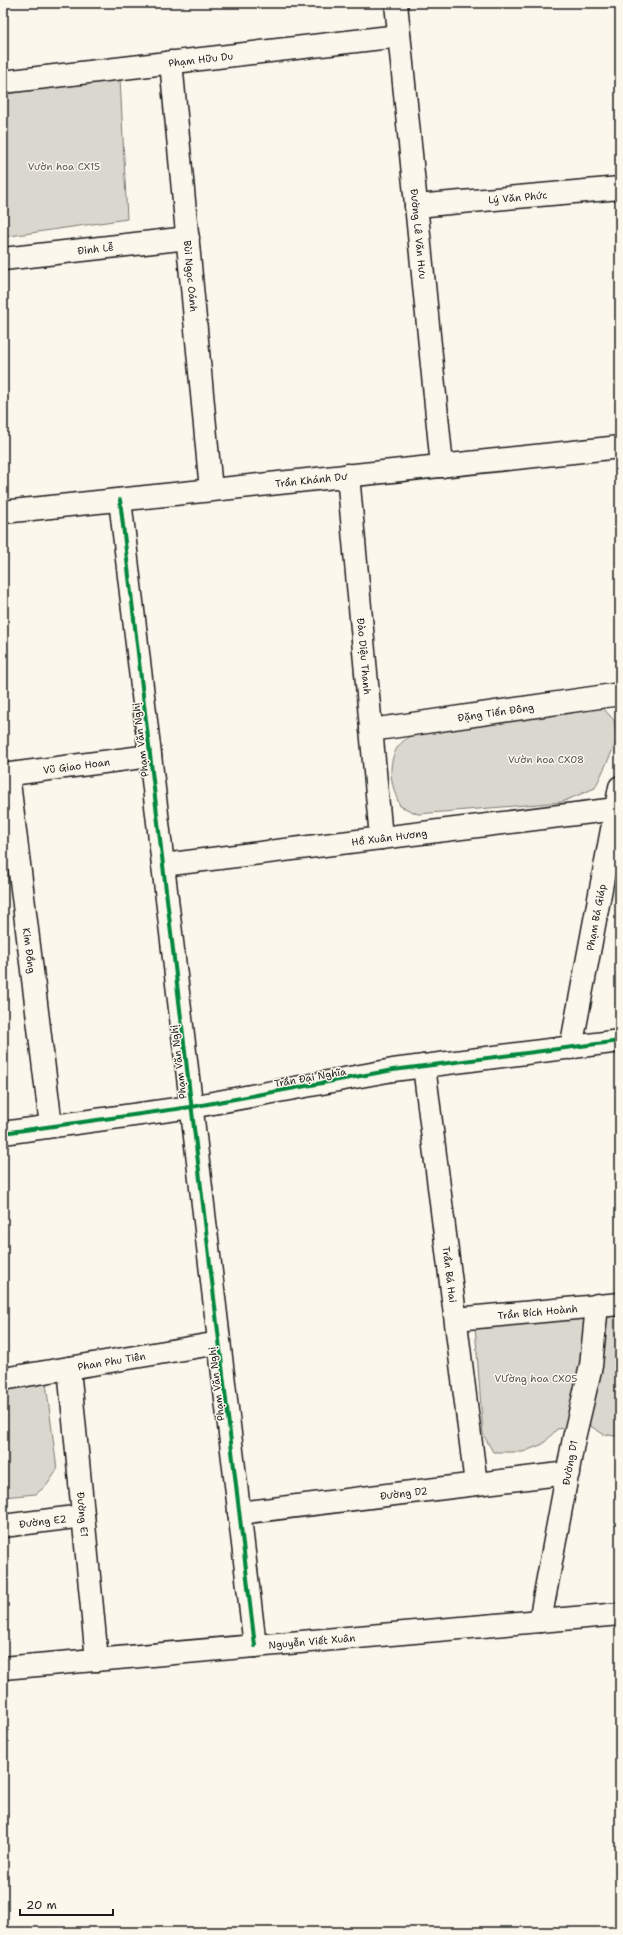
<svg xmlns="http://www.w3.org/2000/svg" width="623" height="1935" viewBox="0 0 623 1935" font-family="'Shantell Sans',sans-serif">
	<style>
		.green { fill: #dad7ce; stroke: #7b7a75 }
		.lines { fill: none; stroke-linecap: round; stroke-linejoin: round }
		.street-casing { stroke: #1c1c1c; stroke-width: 25 }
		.secondary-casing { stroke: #1c1c1c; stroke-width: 25 }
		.street { stroke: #fbf7ec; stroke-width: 22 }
		.secondary { stroke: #fbf7ec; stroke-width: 22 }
		.cycleway-casing { stroke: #fbf7ec; stroke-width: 6 }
		.cycleway { stroke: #00873e; stroke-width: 4 }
		.labels { text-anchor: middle; stroke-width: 3; stroke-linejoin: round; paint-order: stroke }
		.street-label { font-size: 10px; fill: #1c1c1c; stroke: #fbf7ec }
		.park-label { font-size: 10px; fill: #555451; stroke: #fbf7ec }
	</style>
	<rect width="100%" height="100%" fill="#fbf7ec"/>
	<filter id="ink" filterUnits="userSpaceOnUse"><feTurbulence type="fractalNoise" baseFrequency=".025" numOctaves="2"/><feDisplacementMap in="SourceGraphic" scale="8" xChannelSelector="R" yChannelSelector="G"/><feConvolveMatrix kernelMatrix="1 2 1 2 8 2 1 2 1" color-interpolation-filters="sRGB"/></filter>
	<g filter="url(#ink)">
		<path class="green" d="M120,78L127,219L3,237V92Z
			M601,706L614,720L617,741L595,788L562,802L418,814L400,806C392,787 386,767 397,748C401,742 410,736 416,731Z
			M620,1316V1437L603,1434L589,1425L557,1429L543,1444L523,1452H493L483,1434L475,1326Z
			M46,1383L57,1470L47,1485L36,1494L3,1497V1388Z"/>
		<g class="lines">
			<defs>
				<g id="street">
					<path id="s1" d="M396,3L442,466"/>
					<path id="s2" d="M171,62L211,490"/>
					<path id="s3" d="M3,82L399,36"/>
					<path id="s4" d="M416,206L620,188"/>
					<path id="s5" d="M3,259L188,238"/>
					<path id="s6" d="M348,475L381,838"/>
					<path d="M120,500L255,1646"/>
					<path id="s7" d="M3,512L620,447"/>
					<path id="s8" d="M371,730L620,694"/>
					<path id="s9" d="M8,774L51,1126"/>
					<path id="s10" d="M3,775L150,756"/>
					<path id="s11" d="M163,865L616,809"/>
					<path id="s12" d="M571,1048L620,787"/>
					<path id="s13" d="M424,1066L476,1484"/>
					<path d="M3,1133L191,1107L393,1070L620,1041"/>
					<path id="s14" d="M456,1319L620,1304"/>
					<path id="s15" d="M69,1368L97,1660"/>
					<path id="s16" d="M3,1379L219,1343"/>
					<path id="s17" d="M239,1513L568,1473"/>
					<path id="s18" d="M3,1526L83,1516"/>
					<path id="s19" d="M540,1621L574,1438L591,1366L597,1305"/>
				</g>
				<g id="secondary">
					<path id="s20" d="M3,1668L620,1614"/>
				</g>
			</defs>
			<use href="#street" class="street-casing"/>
			<use href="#secondary" class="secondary-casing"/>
			<use href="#street" class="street"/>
			<use href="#secondary" class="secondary"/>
			<defs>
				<path id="cycleway" d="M120,500L255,1646
					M3,1133L191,1107L393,1070L620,1041"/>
			</defs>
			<use href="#cycleway" class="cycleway-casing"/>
			<use href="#cycleway" class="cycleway"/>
		</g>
	</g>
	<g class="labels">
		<g class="street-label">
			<text dy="4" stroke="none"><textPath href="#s3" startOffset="199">Phạm Hữu Du</textPath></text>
			<text dy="4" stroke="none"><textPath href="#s4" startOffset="102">Lý Văn Phức</textPath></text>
			<text dy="4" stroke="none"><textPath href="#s1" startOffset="232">Đường Lê Văn Hưu</textPath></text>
			<text dy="4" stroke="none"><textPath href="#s5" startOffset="93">Đinh Lễ</textPath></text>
			<text dy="4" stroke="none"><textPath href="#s2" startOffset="215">Bùi Ngọc Oánh</textPath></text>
			<text dy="4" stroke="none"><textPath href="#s7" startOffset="310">Trần Khánh Dư</textPath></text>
			<text dy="4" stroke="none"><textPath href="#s6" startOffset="182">Đào Diệu Thanh</textPath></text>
			<text dy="4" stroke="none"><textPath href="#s8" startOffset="126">Đặng Tiến Đông</textPath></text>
			<text transform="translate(140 740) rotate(-97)" y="4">Phạm Văn Nghị</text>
			<text dy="4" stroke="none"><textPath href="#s10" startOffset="74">Vũ Giao Hoan</textPath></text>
			<text dy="4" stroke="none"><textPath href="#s11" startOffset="228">Hồ Xuân Hương</textPath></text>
			<text dy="4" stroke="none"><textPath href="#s12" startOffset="133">Phạm Bá Giáp</textPath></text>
			<text dy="4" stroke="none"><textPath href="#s9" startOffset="178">Kim Đồng</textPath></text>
			<text transform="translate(178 1062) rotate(-97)" y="4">Phạm Văn Nghị</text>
			<text transform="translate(310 1077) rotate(-10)" y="4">Trần Đại Nghĩa</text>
			<text dy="4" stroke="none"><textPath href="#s13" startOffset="210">Trần Bá Hai</textPath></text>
			<text dy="4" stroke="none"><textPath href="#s14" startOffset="82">Trần Bích Hoành</textPath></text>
			<text dy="4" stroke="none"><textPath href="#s16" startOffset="110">Phan Phu Tiên</textPath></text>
			<text transform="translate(216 1384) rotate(-97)" y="4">Phạm Văn Nghị</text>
			<text dy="4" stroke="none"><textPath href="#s19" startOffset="161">Đường D1</textPath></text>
			<text dy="4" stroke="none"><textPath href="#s17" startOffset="166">Đường D2</textPath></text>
			<text dy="4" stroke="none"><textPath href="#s15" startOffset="147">Đường E1</textPath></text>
			<text dy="4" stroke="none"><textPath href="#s18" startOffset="40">Đường E2</textPath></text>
			<text dy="4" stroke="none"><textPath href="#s20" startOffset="310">Nguyễn Viết Xuân</textPath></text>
		</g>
		<g class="park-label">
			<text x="64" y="170">Vườn hoa CX15</text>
			<text x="546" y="763">Vườn hoa CX08</text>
			<text x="536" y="1382">VƯờng hoa CX05</text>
		</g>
	</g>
	<rect width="623" height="1935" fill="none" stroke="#fbf7ec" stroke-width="16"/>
	<rect x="8" y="8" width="607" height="1919" fill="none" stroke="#1c1c1c" stroke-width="1.5" filter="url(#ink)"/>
	<path d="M20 1909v6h93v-6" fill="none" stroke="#1c1c1c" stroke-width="2"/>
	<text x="26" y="1909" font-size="12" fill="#1c1c1c" stroke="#fbf7ec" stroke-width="3" paint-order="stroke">20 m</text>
</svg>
